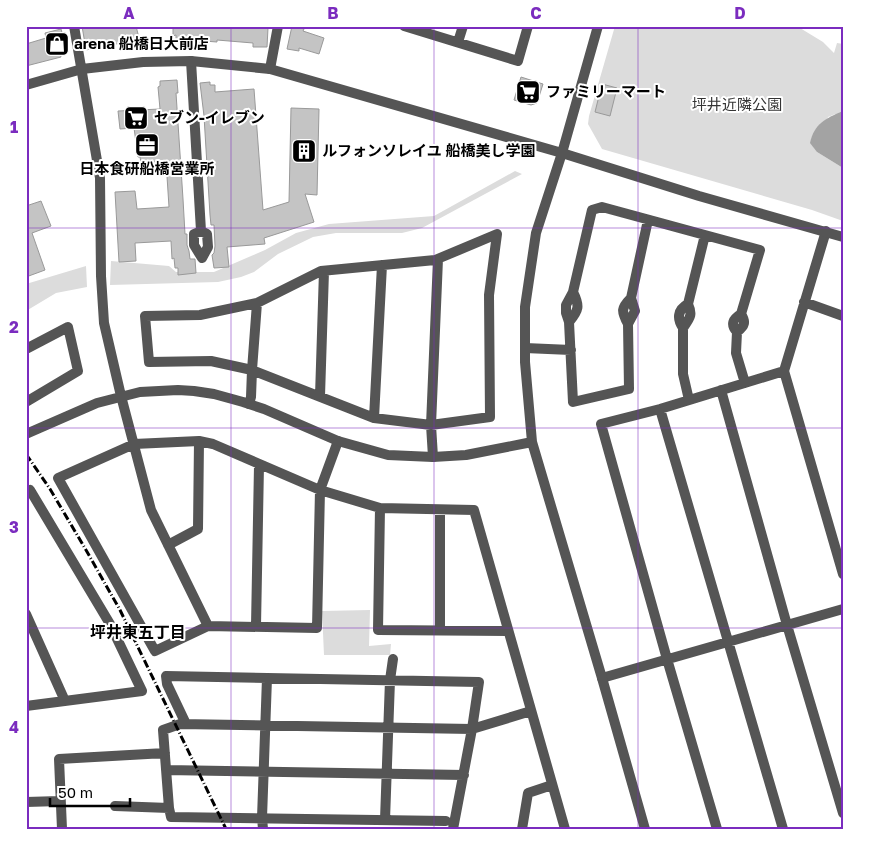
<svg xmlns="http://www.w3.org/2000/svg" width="869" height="855" viewBox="0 0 869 855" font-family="'Golos Text','Noto Sans JP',sans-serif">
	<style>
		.green { fill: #dcdcdc }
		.water { fill: #a3a3a3 }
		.building { fill: #c4c4c4; stroke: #999 }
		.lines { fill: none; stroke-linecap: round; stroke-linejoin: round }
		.minor { stroke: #555; stroke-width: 10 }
		.tertiary { stroke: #555; stroke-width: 10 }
		.rail { stroke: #000; stroke-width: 3; stroke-dasharray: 8 2.5 1 2.5; stroke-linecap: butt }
		.grid { fill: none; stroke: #7b2cbf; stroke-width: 1; stroke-opacity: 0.55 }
		.labels { text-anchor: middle; stroke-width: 4; stroke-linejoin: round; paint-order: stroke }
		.poi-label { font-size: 15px; font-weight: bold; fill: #000; stroke: #fff; text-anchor: start }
		.park-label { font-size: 15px; fill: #333; stroke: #fff }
		.neighbourhood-label { font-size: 16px; font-weight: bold; fill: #000; stroke: #fff }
		.neatline { fill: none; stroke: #7b2cbf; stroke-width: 2 }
		.grid-label { font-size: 16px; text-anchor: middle; font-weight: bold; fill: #7b2cbf }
	</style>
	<rect width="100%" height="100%" fill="#fff"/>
	<path class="green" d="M615,26H796L800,28L823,42L834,53L837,43L843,44V111L828,117L817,152L843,168V221L812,210L602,149L588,124L589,116Z
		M515,171L522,174L422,228L402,233H336L313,237L278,254L254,272L241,277L218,282L110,285L111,261L169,266L176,272H214L265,250L296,233L329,224L434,216Z
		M86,266L87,287L56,293L26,311V284Z
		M370,610L369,646L391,644L390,655H324L322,611Z"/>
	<path class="water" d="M843,111V168L817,152L810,143C814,124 826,118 843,111Z"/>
	<path class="building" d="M82,26H136L140,42L121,45V43L86,50Z
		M173,26H240L268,28L267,47H253V43L217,40V42L204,41V43L192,42V44L176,43V35L173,36Z
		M292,26L304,29L303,31L324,38L319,54L299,48V51L287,49Z
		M61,29L67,51L60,53L61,57L26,66V44L46,38L45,33Z
		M521,77L543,84L537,103L531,105L514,100Z
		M177,80L178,93H176L183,199L185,234H187V245L189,251L190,259H195L196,273L178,275V268H175L174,258L172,259L171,241L135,243L136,261L119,262L115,192L135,191L137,209L169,207L166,161L141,163L140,157H138L134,128L120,129L118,111L160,109L158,87L160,86V81Z
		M210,82V85H215V92L254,89L263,210L289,202L291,108L319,109L317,195L305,194L314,222L264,238L265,244L227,247L229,267L214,268L212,255L214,253L215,246L214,225H211L210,215L204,116L200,83Z
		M602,84L617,88L610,116L595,112Z
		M41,201L51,226L32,233L45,270L26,277V206Z"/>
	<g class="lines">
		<path class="minor" d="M404,26L518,61L528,26
			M458,42L463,26
			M191,61L201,231L207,234L208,247L202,258L194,245V234L201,231
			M270,69L278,26
			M648,220L631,298C621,308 621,311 628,324L629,389L573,402L569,322L566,313V305L573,292L592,210L602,207L760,250L741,314C733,319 730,324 737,332L736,353L745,383
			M826,231L784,371L843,574
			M804,302L843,316
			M569,322C579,310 580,306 573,292
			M628,324L635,311L631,298
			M683,328C690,318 693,315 688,304
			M737,332C745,326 746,322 741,314
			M525,348L571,350
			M26,349L68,327L78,371L26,402
			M721,390L787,625L843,813
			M121,396L151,510L208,626
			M320,396L324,271
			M689,400L683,374V328C677,319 677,310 688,304L705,235
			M249,404L251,397L252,370L211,361L149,362L145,316L200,315L257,303L321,271L435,260L497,234L489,295L490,417L431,425L374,418L252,370L257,303
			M660,409L783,829
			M374,418L382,265
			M338,441L320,490L317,628L208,626L155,651L58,478L134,444L199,441L213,444L320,490L380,508L474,510L565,829
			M433,457L431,425L438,259
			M26,492L30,490L110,624L142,691L26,706
			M380,508L378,630L508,631
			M168,545L198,529L199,441
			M26,614L65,701
			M256,626L259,465
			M440,629V510
			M602,678L843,609
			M186,724L167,684L166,676L479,682L472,729L453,829
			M166,770L464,775
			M26,802L60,801
			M115,806L169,808
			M385,820L390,680L393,659
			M446,821L171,817L169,808L163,730L180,724L472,729L531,711
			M62,829L59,759L165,753
			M263,829L262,818L267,678
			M522,829L528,793L552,785
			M717,829L667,659L601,424L660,409L784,371"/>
		<path class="tertiary" d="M74,26L100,178L101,276L104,323L121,396
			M598,26L562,153L536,233L525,307V362L532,442L602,678L645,829
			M26,85L82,69L143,62L191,61L270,69L562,153L699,196L843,237
			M26,434L97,403L140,392L178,390L194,391L214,394L243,402L264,409L338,441L388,455L433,457L466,455L532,442"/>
		<path class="rail" d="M26,454L50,489L86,550L120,610L226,829"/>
	</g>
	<path class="grid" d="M231,26V829M434,26V829M638,26V829M26,228H843M26,428H843M26,628H843"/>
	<defs>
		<symbol id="shop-square" viewBox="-11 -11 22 22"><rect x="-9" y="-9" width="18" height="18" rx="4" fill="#000" stroke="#fff"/><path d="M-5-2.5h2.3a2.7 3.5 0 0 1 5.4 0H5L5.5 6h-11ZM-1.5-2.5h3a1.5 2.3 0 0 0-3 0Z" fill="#fff"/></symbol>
		<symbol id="supermarket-square" viewBox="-11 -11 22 22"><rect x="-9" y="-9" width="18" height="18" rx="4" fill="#000" stroke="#fff"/><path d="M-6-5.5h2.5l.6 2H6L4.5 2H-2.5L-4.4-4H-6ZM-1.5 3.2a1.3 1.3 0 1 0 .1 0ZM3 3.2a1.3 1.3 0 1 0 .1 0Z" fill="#fff"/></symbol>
		<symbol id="office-square" viewBox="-11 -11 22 22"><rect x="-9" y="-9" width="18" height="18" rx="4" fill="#000" stroke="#fff"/><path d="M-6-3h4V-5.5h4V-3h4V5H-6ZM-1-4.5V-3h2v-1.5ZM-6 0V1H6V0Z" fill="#fff"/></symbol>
		<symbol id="building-square" viewBox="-11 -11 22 22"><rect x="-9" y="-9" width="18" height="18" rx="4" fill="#000" stroke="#fff"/><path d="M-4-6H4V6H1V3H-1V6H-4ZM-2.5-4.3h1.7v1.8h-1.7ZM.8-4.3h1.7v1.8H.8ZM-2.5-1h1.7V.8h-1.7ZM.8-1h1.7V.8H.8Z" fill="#fff"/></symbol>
	</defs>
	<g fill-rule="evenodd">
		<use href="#shop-square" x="43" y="30" width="28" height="28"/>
		<use href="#supermarket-square" x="514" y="78" width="28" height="28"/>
		<use href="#supermarket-square" x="122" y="104" width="28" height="28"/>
		<use href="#office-square" x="133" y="131" width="28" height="28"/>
		<use href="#building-square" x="290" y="137" width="28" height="28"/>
	</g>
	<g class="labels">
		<g class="poi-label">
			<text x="74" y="49">arena 船橋日大前店</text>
			<text x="546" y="97">ファミリーマート</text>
			<text x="154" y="123">セブン-イレブン</text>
			<text x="322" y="156">ルフォンソレイユ 船橋美し学園</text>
			<text x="147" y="174" text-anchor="middle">日本食研船橋営業所</text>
		</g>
		<g class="park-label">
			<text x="737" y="110">坪井近隣公園</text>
		</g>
		<g class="neighbourhood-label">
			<text x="138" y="638">坪井東五丁目</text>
		</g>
	</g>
	<rect width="869" height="855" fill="none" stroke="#ffffff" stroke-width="55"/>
	<path d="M50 798v8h80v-8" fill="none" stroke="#000000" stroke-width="2.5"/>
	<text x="58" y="798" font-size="15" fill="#000000" stroke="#ffffff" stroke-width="4" paint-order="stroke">50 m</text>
	<rect x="28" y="28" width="814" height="800" class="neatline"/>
	<g class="grid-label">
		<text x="129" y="19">A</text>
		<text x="333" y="19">B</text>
		<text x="536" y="19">C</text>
		<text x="740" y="19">D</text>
		<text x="14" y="133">1</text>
		<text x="14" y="333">2</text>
		<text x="14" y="533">3</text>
		<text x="14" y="733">4</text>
	</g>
</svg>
